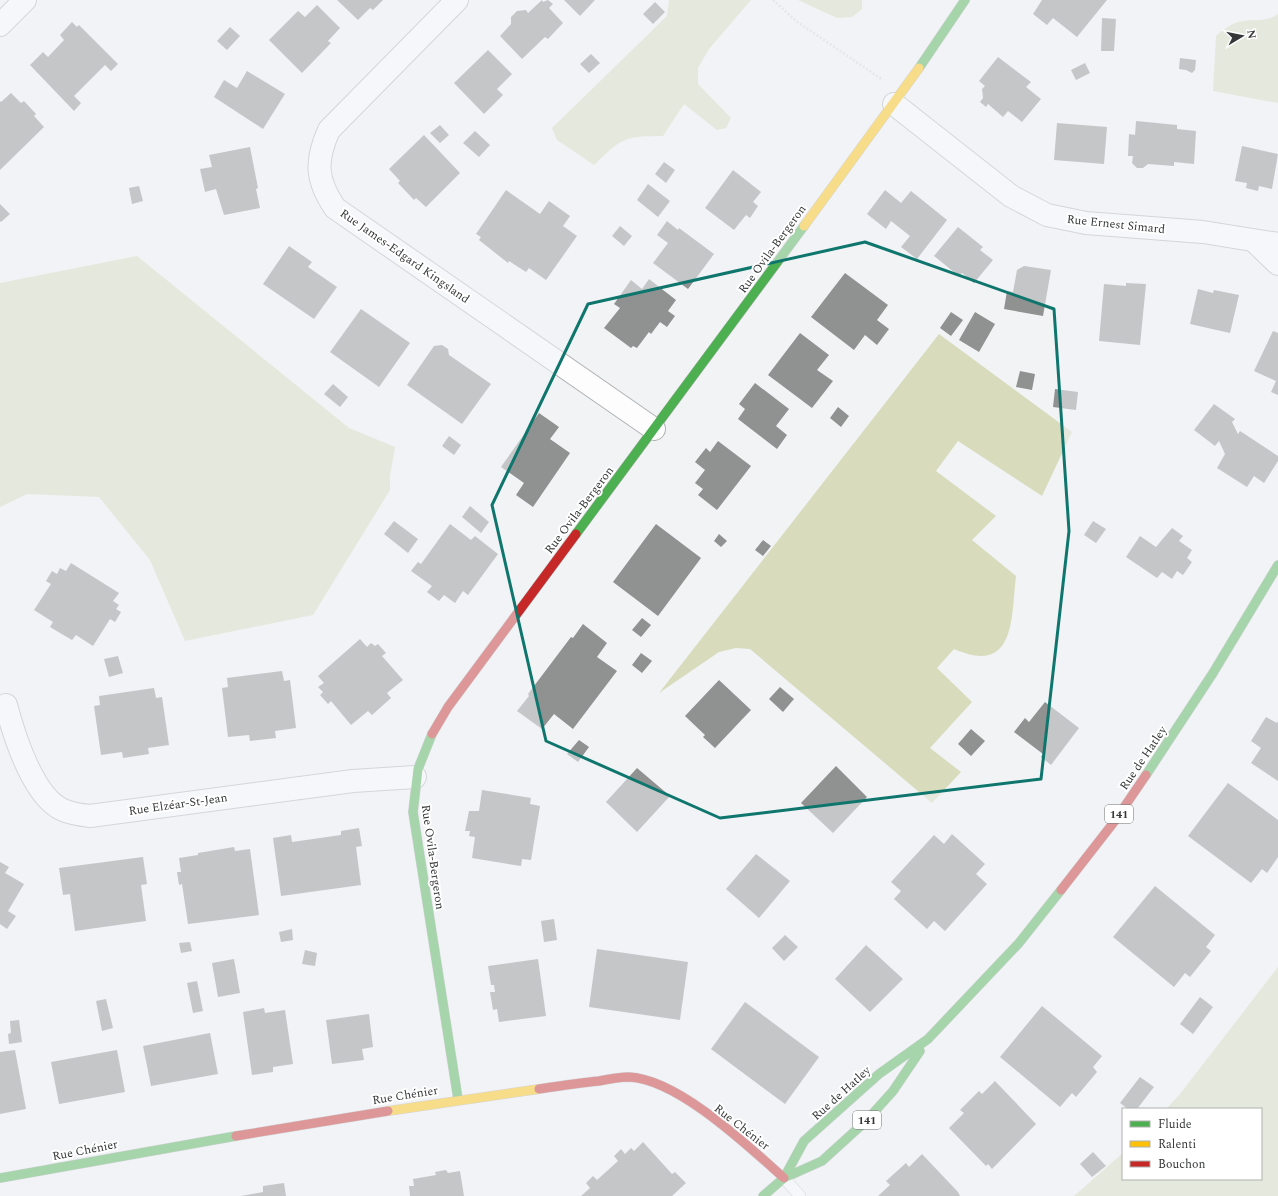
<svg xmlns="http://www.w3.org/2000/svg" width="1278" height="1196" viewBox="0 0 1278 1196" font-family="Spectral,serif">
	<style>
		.green { fill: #d8dcbd }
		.building { fill: #909191 }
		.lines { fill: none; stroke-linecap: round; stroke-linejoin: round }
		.lane-casing { stroke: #b2b3b4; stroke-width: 12 }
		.street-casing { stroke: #b2b3b4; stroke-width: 24 }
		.fast-casing { stroke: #b2b3b4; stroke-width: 10 }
		.slow-casing { stroke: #b2b3b4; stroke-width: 10 }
		.jam-casing { stroke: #b2b3b4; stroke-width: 10 }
		.path { stroke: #d8d9d9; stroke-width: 2.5; stroke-dasharray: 2 2; stroke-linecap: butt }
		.lane { stroke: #fdfdfe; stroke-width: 11 }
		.street { stroke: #fdfdfe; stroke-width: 22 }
		.fast { stroke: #4caf50; stroke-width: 9 }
		.slow { stroke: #ffc107; stroke-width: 9 }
		.jam { stroke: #c62828; stroke-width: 9 }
		.marked { fill: none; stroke: #0f766e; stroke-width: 3; stroke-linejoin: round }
		.labels { text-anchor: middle; stroke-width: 4; stroke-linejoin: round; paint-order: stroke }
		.shield { fill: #fff; stroke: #727374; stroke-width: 1 }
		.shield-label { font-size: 11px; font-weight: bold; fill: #363738 }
		.street-label { font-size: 12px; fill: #363738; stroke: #fff }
	</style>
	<rect width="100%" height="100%" fill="#f1f3f5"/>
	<path class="green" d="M669,0H751L709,49L698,68V84L731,118L726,128L717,130L684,104L663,136C624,136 622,138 594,165L557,140L552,128L667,16Z
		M798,0H862V9L852,17L837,18Z
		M1278,14V103L1213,91L1216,36C1223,30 1229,25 1238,22C1252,18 1266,23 1278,14Z
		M137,256L349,428L395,447L390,476V490L313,615L185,641L150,560L99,497L27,494L0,507V283Z
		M939,334L1072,432L1042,496L958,441L936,471L996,516L972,540L1016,576C1011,618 1016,676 954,649L937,668L972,702L930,748L961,772L932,803L750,649L736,648L719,652L659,693Z
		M1278,967V1196H1074L1123,1153V1179H1261V1109H1166L1180,1094Z"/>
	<path class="building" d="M337,0H383L373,10L370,8L358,20Z
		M542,0L543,2L548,0L553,4L549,8L563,23L548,39L545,37L522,59L500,36L511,24V17L517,11L526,10L528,13Z
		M564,0H595L580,16Z
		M1042,0H1107L1077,37L1053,18L1047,25L1033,14Z
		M655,2L665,12L653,24L643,14Z
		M317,5L340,28L328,41L331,43L302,73L269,40L298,11L305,17Z
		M1102,18L1116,19L1114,51H1101Z
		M72,22L77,27L79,25L118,64L111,71L105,65L74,96L81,103L74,111L30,65L43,52L48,57L64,40L60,35Z
		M230,27L240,36L227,50L217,41Z
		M488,50L512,74L497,89L503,95L484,114L454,83Z
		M591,54L600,63L589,73L580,64Z
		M998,57L1031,82L1026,87L1041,99L1022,122L1008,111L1003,117L988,104L986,107L980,102L983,98L982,89L985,86L979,81Z
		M1180,58L1196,60L1195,70L1192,73L1186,70L1179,69Z
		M1085,63L1090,73L1076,80L1071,70Z
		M247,71L285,94L263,129L214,97L224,80L237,88Z
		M11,93L21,103L24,101L36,114L34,116L44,127L0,170V101L1,102Z
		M1136,121L1177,125V129L1196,131L1194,164L1174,162V166L1148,164L1143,168H1137L1132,163L1133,156H1128L1129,134L1135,135Z
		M1057,123L1107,127L1104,164L1054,160Z
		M440,125L449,135L440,143L430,133Z
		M475,131L490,145L479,157L463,143Z
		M424,135L460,173L426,207L416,198L414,200L398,183L400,181L389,169Z
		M1242,146L1278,154L1272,189L1259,186L1258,191L1246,188L1247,183L1235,181Z
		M250,147L258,188L256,189L260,208L224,215L216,189L205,192L200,169L212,167L209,155Z
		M664,162L675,170L666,183L655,174Z
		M733,170L761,192L753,202L758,206L750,218L746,215L734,230L705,208Z
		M648,184L670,201L658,217L637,200Z
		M139,186L143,201L132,204L129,188Z
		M506,190L540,214L549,201L570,216L563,226L577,236L546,280L529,268L526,272L509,261L508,263L479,240L481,237L476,234Z
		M885,190L901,203L911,191L947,220L917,259L901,247L910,236L891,221L886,229L867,214Z
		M0,204L10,214L1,222L0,221Z
		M667,221L678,230L679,228L714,254L688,289L653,263L668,243L657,235Z
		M620,226L632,236L624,246L612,236Z
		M958,227L983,247L980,250L993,260L974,283L962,273L959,276L934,256Z
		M289,246L312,262L308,267L337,287L314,319L263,284Z
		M1024,266L1051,270L1043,316L1004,309L1007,291L1013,292L1017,270Z
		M845,273L888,305L877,320L889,329L877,345L865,335L854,350L811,317Z
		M649,279L676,300L668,311L675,316L667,327L660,322L651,334L649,332L637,348L633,346L631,348L604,328L620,308L614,304L631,280L642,289Z
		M1126,283L1146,284L1140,345L1099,341L1104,284L1126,286Z
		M1198,289L1213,293L1214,290L1239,295L1230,333L1190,324Z
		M361,309L410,343L379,387L330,352Z
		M951,312L963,320L951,336L940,328Z
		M975,312L995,324L979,352L959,340Z
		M1273,331L1278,333V395L1271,392L1276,381L1254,371Z
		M800,333L829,355L817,370L833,381L812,408L768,375Z
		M442,345L448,349L449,355L491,384L462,424L407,385L434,346Z
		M1020,371L1035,374L1032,390L1016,387Z
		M755,383L789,409L776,426L787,435L777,449L738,419L745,409L739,404Z
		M333,384L348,397L340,407L324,394Z
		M1055,389L1078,392L1076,410L1053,407Z
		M1214,404L1235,419L1232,422L1238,434L1240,431L1278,456V461L1264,483L1254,476L1247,487L1217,468L1225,454L1219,441L1215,446L1194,430Z
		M838,407L849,416L841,427L830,418Z
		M539,413L559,427L550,439L570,453L533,507L516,495L524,483L501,467Z
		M449,436L461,445L454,455L442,446Z
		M718,441L751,466L717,510L698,495L703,489L695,483L705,470L695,462L706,448L710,452Z
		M470,506L489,522L481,533L462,517Z
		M394,521L418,539L408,553L384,534Z
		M1093,521L1106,529L1096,543L1084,535Z
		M450,524L471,540L475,536L498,554L468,595L463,591L455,603L444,595L439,601L427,592L432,586L411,571L418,562L421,564Z
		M656,524L701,558L658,616L613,582Z
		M1172,528L1183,536L1179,541L1192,550L1187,558L1192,562L1183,575L1177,571L1172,579L1162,572L1157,578L1126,557L1140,536L1156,547Z
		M719,534L727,541L721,547L714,541Z
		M763,540L771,546L763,556L755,550Z
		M71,563L119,593L113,601L119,605L116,609L121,612L115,622L110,619L93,646L76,635L72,640L50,627L53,622L34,610L51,584L46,581L52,571L57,574L60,568L66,571Z
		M642,618L651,625L641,637L632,630Z
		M583,624L607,643L597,657L617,671L573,729L554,714L542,729L517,711L529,696L528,694L571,637L573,638Z
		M360,639L367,647L371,643L375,646L378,644L386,653L382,656L403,680L387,693L391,698L372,715L368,711L351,725L331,701L328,704L320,695L323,692L318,687L324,683L318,676Z
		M641,653L652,661L642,673L632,665Z
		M118,656L123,673L109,677L104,659Z
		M282,671L284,681L290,680L296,728L275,731L276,738L250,741L249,735L228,737L222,688L228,687L227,678Z
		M719,680L751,710L715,748L703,737L705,735L685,716Z
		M780,687L794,699L783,712L769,699Z
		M154,688L156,698L162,697L169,745L148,748L149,754L123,758L122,752L101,755L94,706L100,705L99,696Z
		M1045,702L1079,728L1051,765L1041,757L1043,754L1014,732L1025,718L1029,722Z
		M1266,717L1277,723L1278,721V781L1251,763L1261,748L1251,741Z
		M971,729L985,741L971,756L958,744Z
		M579,740L589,747L578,762L567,754Z
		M836,766L867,797L833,833L801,803Z
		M637,768L670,796L637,832L606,802Z
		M1228,783L1278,820V857L1267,873L1262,869L1251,883L1188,836Z
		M482,790L531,798L530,804L540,806L531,860L522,859L521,866L472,858L475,837L469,836L470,831H465L469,811H479Z
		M359,828L362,846L356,847L361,885L281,896L273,838L291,835L292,842L341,835V831Z
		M952,834L985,864L976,874L987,884L945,931L934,921L927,929L894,899L901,891L891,882L934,835L944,844Z
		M234,847L235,851L250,849L259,915L188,924L182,884L179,885L177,872H181L179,858L198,855V853Z
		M756,854L790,881L759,918L726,889Z
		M143,857L147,884L141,885L146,921L75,931L70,894L63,895L59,868Z
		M0,862L9,867L5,873L24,884L8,911L16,916L7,929L0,924Z
		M1155,886L1215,935L1206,947L1211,951L1190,977L1185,973L1174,987L1113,937Z
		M554,919L557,940L544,942L541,921Z
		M292,929L293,940L281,942L279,932Z
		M785,935L798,947L784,961L772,948Z
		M190,942L192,951L181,953L179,943Z
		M866,945L903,979L870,1012L835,979Z
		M597,949L688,962L680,1020L589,1007Z
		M305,950L317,953L315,966L302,964Z
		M234,959L240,993L218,997L212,963Z
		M538,959L546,1016L499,1022L497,1009L493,1010L490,992H495L494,985H491L488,966Z
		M197,981L203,1011L193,1013L187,983Z
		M1200,997L1213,1007L1193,1034L1180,1024Z
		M106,999L113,1028L102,1031L96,1001Z
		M745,1002L819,1057L785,1104L711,1049Z
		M1042,1006L1102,1056L1093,1067L1097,1072L1076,1097L1072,1093L1060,1107L1000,1057Z
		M264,1008L265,1013L285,1010L293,1064L273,1067V1072L252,1075L243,1012Z
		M369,1014L373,1047L362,1049L364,1060L332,1064L326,1020Z
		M19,1020L22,1042L9,1044L8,1034L11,1033L10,1021Z
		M210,1033L218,1074L151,1086L143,1046Z
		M15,1050L26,1109L0,1114V1052Z
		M117,1050L125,1092L59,1104L51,1062Z
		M1140,1077L1154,1087L1137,1109H1128L1120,1103Z
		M995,1081L1036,1124L992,1169L988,1164L986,1166L949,1128L964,1113L960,1110L979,1091L982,1094Z
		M643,1142L672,1174L675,1172L686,1183L672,1196H581L590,1188L586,1183L593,1176L597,1180L618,1161L614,1156L621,1149L625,1154L631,1148L634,1151Z
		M1093,1152L1106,1166L1092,1177L1080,1164Z
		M922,1154L958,1192L960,1196H878L890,1185L886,1181L906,1163L909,1167Z
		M446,1170L448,1173L460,1171L464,1196H410L409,1186H414L413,1179L436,1175L435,1172Z
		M284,1183L286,1196H241L263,1192V1186Z"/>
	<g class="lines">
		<defs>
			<path id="lane" d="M784,1178L800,1196"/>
			<path id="street" d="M457,0L329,130C315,161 316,180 335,208L654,429
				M0,25L25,0
				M894,104L1011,196L1047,215L1086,223L1203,232L1278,244
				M1254,241L1278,264
				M6,705C14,735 33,797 63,810C72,814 81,815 90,816L353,781L415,777"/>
			<path id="fast" d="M919,68L965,0
				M576,534L804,226
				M432,734L418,769L413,812L458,1099
				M1146,775L1213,673L1278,565
				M0,1178L236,1136
				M784,1178L804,1141L879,1074L928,1039L1019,943L1061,890
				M763,1196L784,1178L822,1161L866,1121L893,1091L920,1051"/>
			<path id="slow" d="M804,226L919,68
				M388,1111L539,1089"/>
			<path id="jam" d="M432,734L448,707L576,534
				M1061,890L1114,822L1146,775
				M539,1089C559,1086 579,1083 599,1081C609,1079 619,1077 629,1077C678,1079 748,1146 784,1178
				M236,1136L388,1111"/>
		</defs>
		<use href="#lane" class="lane-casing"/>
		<use href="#street" class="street-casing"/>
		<use href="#fast" class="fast-casing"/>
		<use href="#slow" class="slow-casing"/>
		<use href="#jam" class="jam-casing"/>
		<path class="path" d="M773,0L796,21L883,80"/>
		<use href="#lane" class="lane"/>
		<use href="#street" class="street"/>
		<use href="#fast" class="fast"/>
		<use href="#slow" class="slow"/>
		<use href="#jam" class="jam"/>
	</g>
	<path d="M0 0H1278V1196H0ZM865,242L1054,309L1069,531L1041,779L720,818L546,741L492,505L588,304Z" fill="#f1f3f5" fill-opacity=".55" fill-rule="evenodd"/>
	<path class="marked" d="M865,242L1054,309L1069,531L1041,779L720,818L546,741L492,505L588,304Z"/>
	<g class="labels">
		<g class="shield">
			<rect x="1105" y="805" width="28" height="18" rx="3"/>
			<rect x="853" y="1111" width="28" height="18" rx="3"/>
		</g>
		<g class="shield-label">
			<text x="1119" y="818">141</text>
			<text x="867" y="1124">141</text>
		</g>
		<g class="street-label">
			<text transform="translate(1116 224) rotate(6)" y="4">Rue Ernest Simard</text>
			<text transform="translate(772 249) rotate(-54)" y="4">Rue Ovila-Bergeron</text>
			<text transform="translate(405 256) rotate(35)" y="4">Rue James-Edgard Kingsland</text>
			<text transform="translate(579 510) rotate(-53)" y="4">Rue Ovila-Bergeron</text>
			<text transform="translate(1143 758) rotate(-56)" y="4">Rue de Hatley</text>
			<text transform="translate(178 804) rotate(-8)" y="4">Rue Elzéar-St-Jean</text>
			<text transform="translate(433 857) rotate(82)" y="4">Rue Ovila-Bergeron</text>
			<text transform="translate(841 1093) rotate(-42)" y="4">Rue de Hatley</text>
			<text transform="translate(405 1095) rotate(-9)" y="4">Rue Chénier</text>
			<text transform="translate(742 1127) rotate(38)" y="4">Rue Chénier</text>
			<text transform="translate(85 1150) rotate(-11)" y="4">Rue Chénier</text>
		</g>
	</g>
	<rect x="1122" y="1108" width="140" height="72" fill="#ffffff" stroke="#afafaf"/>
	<rect x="1130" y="1121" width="20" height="6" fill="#4caf50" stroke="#afafaf"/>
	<text x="1158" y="1128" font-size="12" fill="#363738">Fluide</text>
	<rect x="1130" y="1141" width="20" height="6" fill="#ffc107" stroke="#afafaf"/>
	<text x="1158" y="1148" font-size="12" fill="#363738">Ralenti</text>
	<rect x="1130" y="1161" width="20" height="6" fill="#c62828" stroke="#afafaf"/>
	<text x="1158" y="1168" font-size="12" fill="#363738">Bouchon</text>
	<g transform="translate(1242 36) rotate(80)" stroke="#ffffff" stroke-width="3" paint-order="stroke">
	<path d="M0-3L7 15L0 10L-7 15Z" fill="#363738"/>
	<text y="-6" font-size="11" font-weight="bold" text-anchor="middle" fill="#363738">N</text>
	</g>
</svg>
